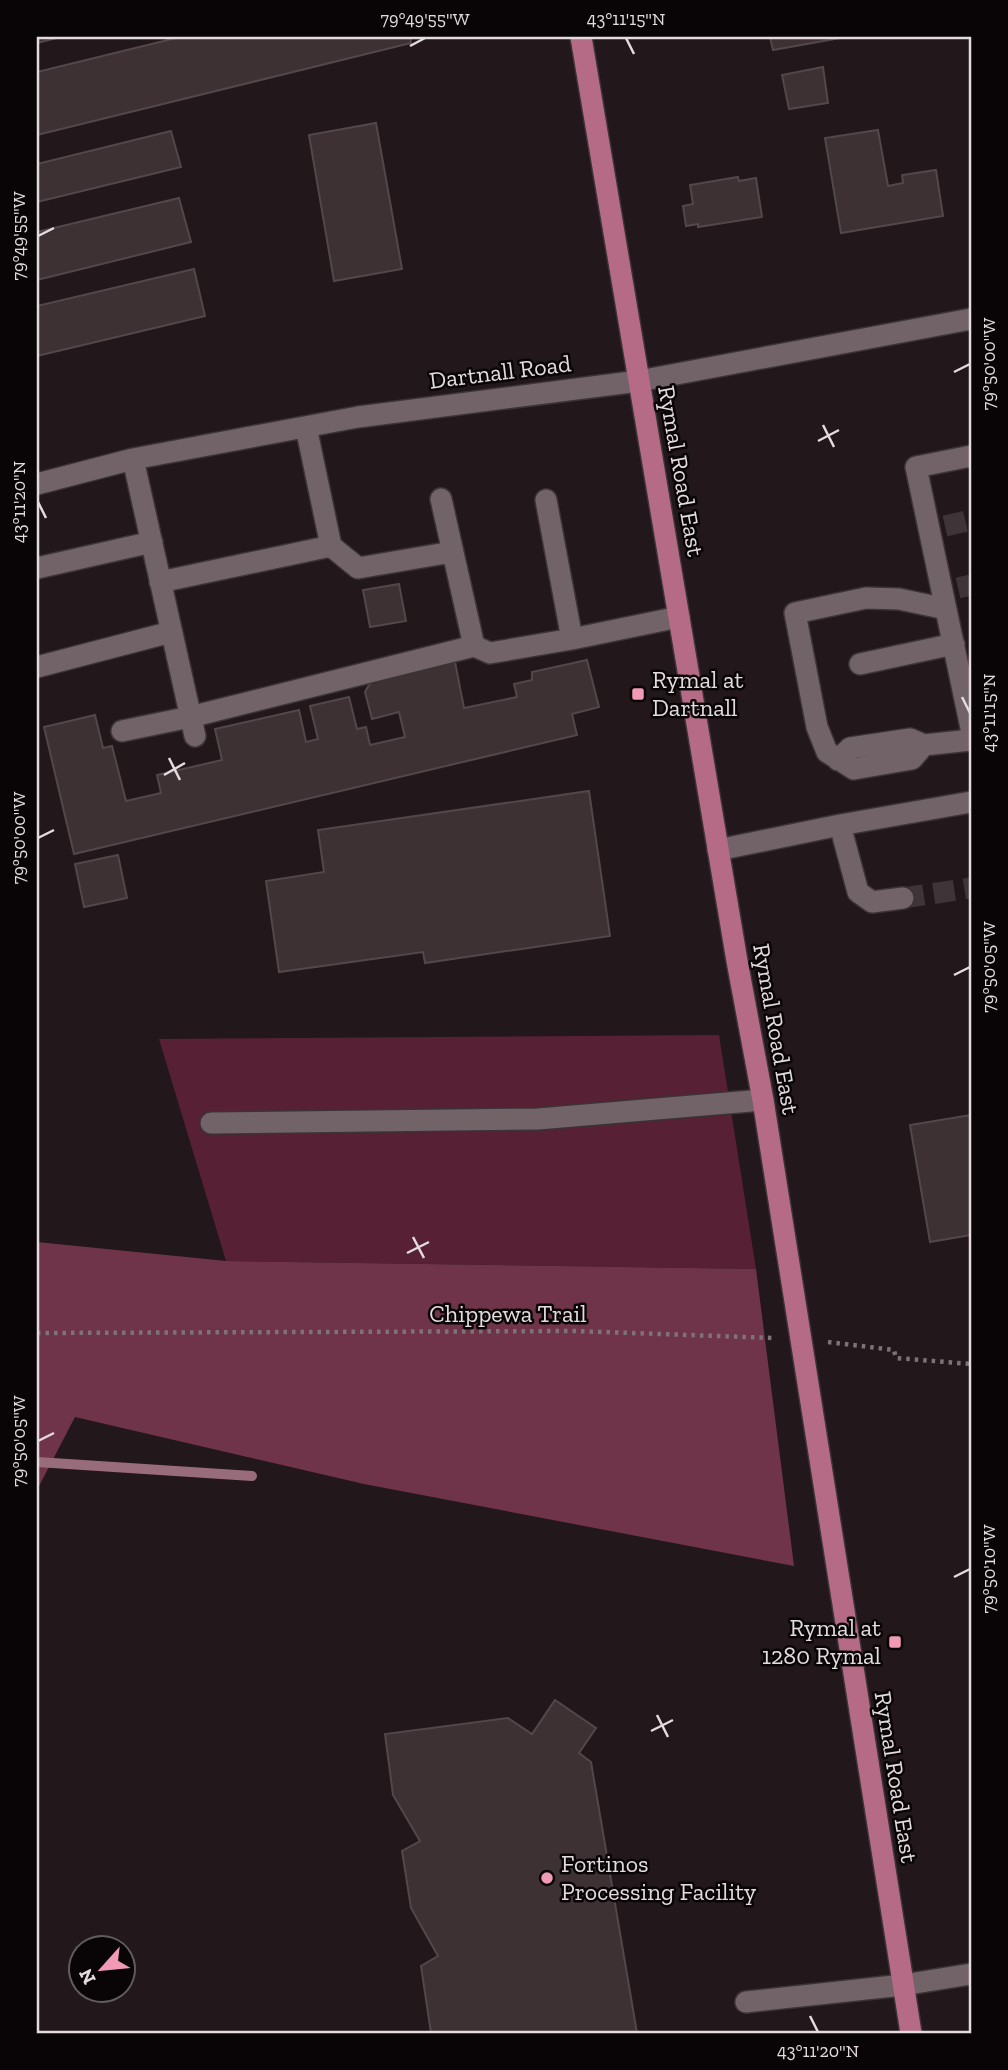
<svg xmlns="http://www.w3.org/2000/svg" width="1008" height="2070" viewBox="0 0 1008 2070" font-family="'Zilla Slab',serif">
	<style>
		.green { fill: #572035 }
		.forest { fill: #6f3449 }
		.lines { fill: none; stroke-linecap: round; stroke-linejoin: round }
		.stream { stroke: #996c7c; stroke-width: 10 }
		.building { fill: #3d3134; stroke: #54474b; stroke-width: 2 }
		.minor-tunnel { stroke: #3f3438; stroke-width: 21; stroke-dasharray: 21 10; stroke-linecap: butt }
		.minor-casing { stroke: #3b3335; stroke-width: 24 }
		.major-casing { stroke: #3b3335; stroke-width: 24 }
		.path { stroke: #7d7376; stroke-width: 4.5; stroke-dasharray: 3.5 5; stroke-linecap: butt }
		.minor { stroke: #716367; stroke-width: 21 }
		.major { stroke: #b56b85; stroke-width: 21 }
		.ticks { fill: none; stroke: #e3dbdd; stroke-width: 2.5 }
		.poi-dot { fill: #f09ab6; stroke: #090506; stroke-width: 2.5 }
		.labels { text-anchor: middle; stroke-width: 5; stroke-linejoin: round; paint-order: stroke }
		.street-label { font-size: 24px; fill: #e3dbdd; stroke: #090506 }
		.poi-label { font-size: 24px; fill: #e3dbdd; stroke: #090506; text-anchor: start }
		.neatline { fill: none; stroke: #e3dbdd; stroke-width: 2.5 }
		.ticks-label { font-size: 18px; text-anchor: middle; fill: #e3dbdd }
	</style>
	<rect width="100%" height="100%" fill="#22171b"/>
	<path class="green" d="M719,1035L756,1269L226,1261L159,1039Z"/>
	<path class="forest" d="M37,1242L226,1261L756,1269L794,1566L364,1484L75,1417L37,1490Z"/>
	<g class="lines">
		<path class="stream" d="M37,1462L252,1476"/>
	</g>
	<path class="building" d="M37,37H61L37,43Z
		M180,37H410L411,43L37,135V72Z
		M770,37H846L773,50Z
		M823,67L828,103L789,109L782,75Z
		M376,123L402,269L334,281L309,135Z
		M878,130L888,186L903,183L902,175L936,170L943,216L841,233L825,138Z
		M171,131L181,167L37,202V164Z
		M738,177L739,181L756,178L762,217L698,227V224L686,226L683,206L693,204L690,185Z
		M179,198L191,242L37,280V232Z
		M194,269L205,316L37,356V306Z
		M399,584L406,621L370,627L363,590Z
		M587,660L599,707L572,714L577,735L74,854L44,727L95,715L103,748L112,746L126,801L161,793L157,775L222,760L215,729L299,710L306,742L318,739L310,706L349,697L357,729L366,727L370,745L405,737L399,712L372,719L365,692L369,685L378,678L455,662L464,708L517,697L514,684L532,680V672Z
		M589,791L610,936L425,963L423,952L279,972L266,881L324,872L318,830Z
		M118,855L127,898L84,907L75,864Z
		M971,1115V1235L930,1242L910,1125Z
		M555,1700L596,1728L579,1753L591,1762L637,2033H431L421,1966L438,1956L411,1908L402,1851L420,1841L393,1795L385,1734L508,1718L532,1734Z"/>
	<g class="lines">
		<path class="minor-tunnel" d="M945,526L971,520
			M958,588L971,585
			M903,898L971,888"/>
		<defs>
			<path id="minor" d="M971,456L916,467L971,728
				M133,459L195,736
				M37,484L133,459L358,417L639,381L971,319
				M441,499L474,646L490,653L572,639
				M546,500L572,639L679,617
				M331,546L358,568L452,552
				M37,568L152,542
				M160,582L331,546L306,427
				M946,609L899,599L866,598L795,613L817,727L827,752L854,769L912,759L924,745L971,740
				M860,664L954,644
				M37,667L171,632
				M122,731L190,717L474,646
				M838,760L850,748L910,739L924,745
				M840,825L858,892L872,902L903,898
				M718,850L840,825L971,802
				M211,1123L538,1119L763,1100
				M746,2002L903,1985L971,1974"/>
			<path id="major" d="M581,37L737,961L763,1100L911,2033"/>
		</defs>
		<use href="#minor" class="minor-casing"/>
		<use href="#major" class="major-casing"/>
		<path class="path" d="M37,1333L575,1331L774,1338
			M828,1342L894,1350L896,1358L971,1364"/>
		<use href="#minor" class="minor"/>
		<use href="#major" class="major"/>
	</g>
	<path class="ticks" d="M626,38L634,54M410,46L425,38M38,236L54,228M954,372L970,364M823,425L834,447M818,441L839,430M38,502L46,518M962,697L970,713M169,758L180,780M164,775L185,763M38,838L54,830M954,975L970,967M413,1237L424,1258M407,1253L429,1242M38,1441L54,1433M954,1577L970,1569M657,1715L668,1737M651,1731L673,1720M810,2016L818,2032"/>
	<g class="poi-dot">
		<rect x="631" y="687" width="14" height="14" rx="3.5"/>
		<rect x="888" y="1635" width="14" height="14" rx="3.5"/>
		<circle cx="547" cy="1878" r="7"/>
	</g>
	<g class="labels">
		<g class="street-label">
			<text transform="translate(500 372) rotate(-7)" y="8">Dartnall Road</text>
			<text transform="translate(681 471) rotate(80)" y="8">Rymal Road East</text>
			<text transform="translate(776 1029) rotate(80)" y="8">Rymal Road East</text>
			<text x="508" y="1322">Chippewa Trail</text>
			<text transform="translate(896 1777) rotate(81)" y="8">Rymal Road East</text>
		</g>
		<g class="poi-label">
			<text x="652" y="688">Rymal at<tspan x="652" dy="28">Dartnall</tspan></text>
			<text x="881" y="1636" text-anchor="end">Rymal at<tspan x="881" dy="28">1280 Rymal</tspan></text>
			<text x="561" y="1872">Fortinos<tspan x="561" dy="28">Processing Facility</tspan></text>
		</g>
	</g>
	<rect width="1008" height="2070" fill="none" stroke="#090506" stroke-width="77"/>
	<g transform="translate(102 1969) rotate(243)"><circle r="33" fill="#090506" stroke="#605b5c" stroke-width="2"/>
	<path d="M0-5L12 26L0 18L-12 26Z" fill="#f09ab6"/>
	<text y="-10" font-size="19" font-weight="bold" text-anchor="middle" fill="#e3dbdd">N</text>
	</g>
	<rect x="38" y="38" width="932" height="1994" class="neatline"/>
	<g class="ticks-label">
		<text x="425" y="25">79°49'55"W</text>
		<text x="626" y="25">43°11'15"N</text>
		<text transform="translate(19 236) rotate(-90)" y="6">79°49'55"W</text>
		<text transform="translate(989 364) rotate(-90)" y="6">79°50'00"W</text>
		<text transform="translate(19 502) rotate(-90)" y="6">43°11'20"N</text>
		<text transform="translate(989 713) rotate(-90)" y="6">43°11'15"N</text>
		<text transform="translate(19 838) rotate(-90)" y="6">79°50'00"W</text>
		<text transform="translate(989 967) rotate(-90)" y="6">79°50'05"W</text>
		<text transform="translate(19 1441) rotate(-90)" y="6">79°50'05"W</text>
		<text transform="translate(989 1569) rotate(-90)" y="6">79°50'10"W</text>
		<text x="818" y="2057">43°11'20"N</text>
	</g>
</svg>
